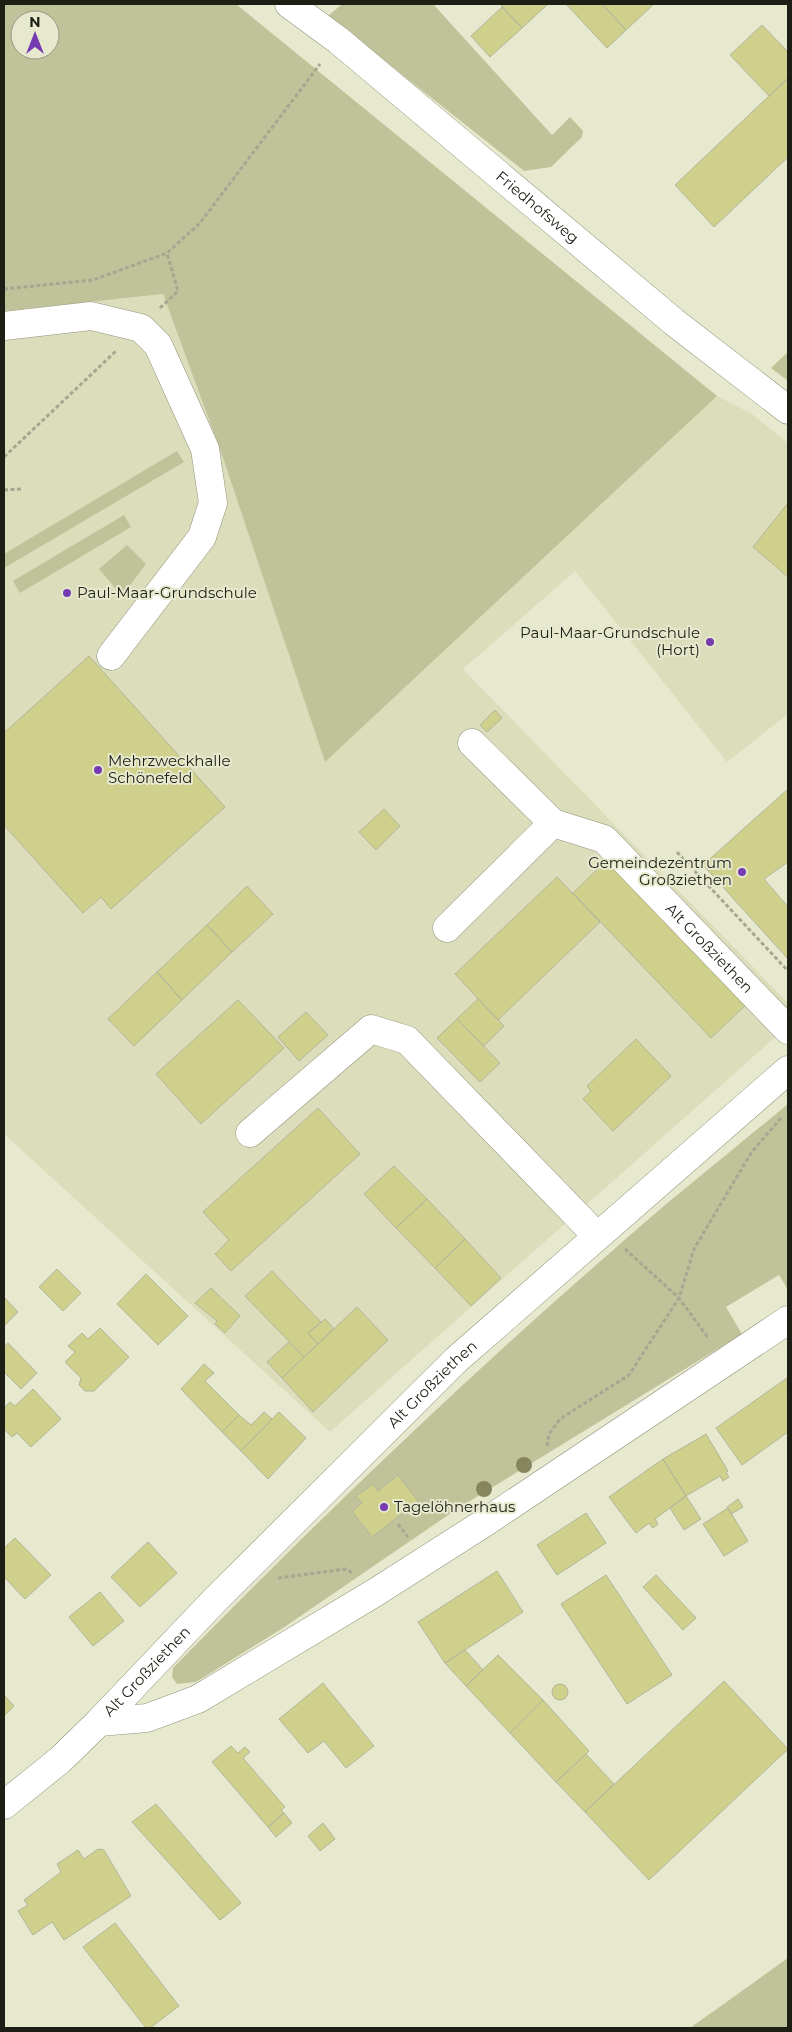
<svg xmlns="http://www.w3.org/2000/svg" width="792" height="2032" viewBox="0 0 792 2032" font-family="Montserrat,sans-serif">
	<style>
		.built { fill: #dbddbb }
		.green { fill: #c0c299; fill-rule: evenodd }
		.building { fill: #ced08b; stroke: #b3b59c }
		.lines { fill: none; stroke-linecap: round; stroke-linejoin: round }
		.minor-casing { stroke: #92937b; stroke-width: 29 }
		.path { stroke: #a5a791; stroke-width: 3; stroke-dasharray: 4 2.5; stroke-linecap: butt }
		.minor { stroke: #fff; stroke-width: 28 }
		.tree { fill: #85865d }
		.poi-dot { fill: #753bb1; stroke: #e7e9ce; stroke-width: 2 }
		.labels { text-anchor: middle; stroke-width: 4; stroke-linejoin: round; paint-order: stroke }
		.street-label { font-size: 15px; fill: #1d1e14; stroke: #e7e9ce }
		.poi-label { font-size: 15px; fill: #1d1e14; stroke: #e7e9ce; text-anchor: start }
	</style>
	<rect width="100%" height="100%" fill="#e7e9ce"/>
	<path class="built" d="M163,294L223,458L325,762L717,396L752,414L788,443V714L727,762L575,571L463,669L788,1003V1026L330,1432L4,1134V311Z"/>
	<path class="green" d="M4,4H236L717,396L325,762L223,458L163,294L4,311ZM20,20H50V50H20Z
		M342,4H433L552,135L570,117L583,131L582,137L551,167L524,171L328,16Z
		M788,352V381L771,368Z
		M177,451L184,462L4,568V554Z
		M124,515L131,527L20,593L13,581Z
		M127,545L146,564L122,596L99,569Z
		M788,1104V1290L779,1275L726,1307L742,1334L457,1509L283,1628L196,1682L177,1684L172,1677L173,1668C314,1524 459,1384 611,1252C668,1201 729,1153 788,1104Z
		M788,1958V2028H690Z"/>
	<path class="building" d="M500,4H548L522,28Z
		M566,4H602L626,30L607,48Z
		M602,4H654L626,30Z
		M502,7L522,28L490,57L471,36Z
		M762,25L788,52V78L769,96L730,55Z
		M788,78V157L714,227L675,185Z
		M788,503V577L753,547Z
		M89,656L225,807L111,909L101,897L83,913L4,825V733Z
		M495,710L502,718L487,732L480,725Z
		M788,789V862L764,879L788,907V959L703,865Z
		M384,809L400,826L376,850L359,832Z
		M608,859L747,1004L711,1038L573,893Z
		M557,877L600,922L498,1020L455,974Z
		M247,886L273,914L232,952L207,925Z
		M207,925L232,952L182,1000L157,972Z
		M157,972L182,1000L134,1046L108,1019Z
		M478,999L504,1026L484,1046L457,1019Z
		M238,1000L284,1048L201,1124L156,1074Z
		M306,1012L328,1035L299,1061L278,1037Z
		M457,1019L500,1063L480,1082L437,1038Z
		M636,1039L671,1076L613,1131L583,1099L591,1091L587,1086Z
		M318,1108L360,1154L231,1271L215,1254L229,1240L203,1212Z
		M394,1166L427,1199L396,1228L364,1194Z
		M427,1199L465,1239L435,1268L396,1228Z
		M465,1239L501,1278L471,1306L435,1268Z
		M57,1269L81,1293L63,1311L39,1287Z
		M272,1271L321,1322L308,1333L318,1344L304,1357L245,1296Z
		M146,1274L188,1316L158,1345L117,1304Z
		M211,1288L240,1316L225,1333L215,1324L217,1321L195,1303Z
		M4,1297L18,1312L4,1326Z
		M357,1307L388,1340L313,1412L282,1378Z
		M325,1319L334,1329L318,1344L308,1333Z
		M100,1328L129,1357L94,1391H85L79,1385L81,1378L65,1362L75,1352L68,1346L82,1333L88,1339Z
		M289,1342L304,1357L282,1378L267,1362Z
		M8,1343L37,1373L21,1389L4,1372V1348Z
		M204,1364L214,1373L205,1381L239,1415L222,1432L181,1389Z
		M787,1378L788,1432L742,1465L716,1428Z
		M33,1389L61,1419L31,1447L17,1433L12,1437L4,1429V1408L10,1402L15,1406Z
		M264,1412L272,1419L241,1451L222,1432L239,1415L251,1425Z
		M279,1412L306,1438L268,1479L241,1451Z
		M706,1434L728,1471L726,1472L729,1477L723,1481L720,1476L686,1496L663,1459Z
		M663,1459L686,1496L655,1519L658,1524L653,1528L649,1523L636,1533L609,1497Z
		M398,1475L418,1501L372,1537L352,1511L362,1503L356,1496L373,1484L378,1491Z
		M686,1496L701,1519L684,1530L670,1508Z
		M738,1499L743,1507L731,1514L727,1507Z
		M728,1508L748,1541L724,1556L703,1524Z
		M586,1513L606,1543L557,1575L537,1545Z
		M15,1538L51,1575L25,1599L4,1577V1548Z
		M148,1542L177,1573L140,1607L111,1577Z
		M497,1571L523,1612L445,1663L418,1622Z
		M606,1575L672,1675L627,1704L561,1604Z
		M656,1575L696,1618L683,1630L643,1587Z
		M100,1592L124,1621L93,1646L69,1617Z
		M465,1650L483,1670L466,1686L445,1663Z
		M498,1655L543,1700L510,1733L466,1686Z
		M724,1681L788,1749L649,1880L585,1812Z
		M323,1683L374,1746L346,1768L324,1741L308,1753L279,1719Z
		M552 1692a8 8 0 1 1 16 0a8 8 0 1 1-16 0Z
		M4,1695L14,1706L4,1716Z
		M543,1700L589,1751L556,1782L510,1733Z
		M231,1746L238,1753L245,1747L250,1752L243,1758L285,1807L281,1810L284,1813L268,1827L212,1762Z
		M586,1754L614,1784L585,1812L556,1782Z
		M156,1804L241,1903L220,1920L132,1822Z
		M284,1813L292,1823L276,1837L268,1827Z
		M323,1823L335,1839L320,1851L308,1836Z
		M98,1849L104,1850L131,1896L64,1940L52,1922L33,1935L18,1911L28,1905L24,1900L61,1872L57,1864L78,1850L84,1859Z
		M115,1923L179,2006L150,2028H146L83,1947Z"/>
	<g class="lines">
		<defs>
			<g id="minor">
				<path id="s1" d="M289,4L338,40L674,322L788,410"/>
				<path d="M4,326L91,316L141,328L158,345L205,449L213,503L202,537L111,656"/>
				<path id="s2" d="M472,743L553,823L604,839L788,1030"/>
				<path d="M447,928L553,823"/>
				<path d="M250,1133L371,1029L407,1040L597,1236"/>
				<path d="M99,1722L147,1718L198,1699L376,1592L484,1523L788,1320"/>
				<path id="s3" d="M4,1805L60,1760L99,1722L215,1600L456,1360L788,1070"/>
			</g>
		</defs>
		<use href="#minor" class="minor-casing"/>
		<path class="path" d="M4,289L93,280L167,253L200,223L320,64
			M160,308L178,291L167,253
			M4,457L116,351
			M4,490L21,489
			M677,852L788,971
			M625,1249L679,1298L709,1339
			M547,1446L549,1434L560,1419L629,1375L679,1298L694,1249L751,1153L781,1118
			M398,1524L408,1537
			M278,1578L346,1569L352,1573"/>
		<use href="#minor" class="minor"/>
	</g>
	<g class="tree">
		<circle cx="524" cy="1465" r="8"/>
		<circle cx="484" cy="1489" r="8"/>
	</g>
	<g class="poi-dot">
		<circle cx="67" cy="593" r="5"/>
		<circle cx="710" cy="642" r="5"/>
		<circle cx="98" cy="770" r="5"/>
		<circle cx="742" cy="872" r="5"/>
		<circle cx="384" cy="1507" r="5"/>
	</g>
	<g class="labels">
		<g class="street-label">
			<text dy="5" stroke="none"><textPath href="#s1" startOffset="321">Friedhofsweg</textPath></text>
			<text dy="5" stroke="none"><textPath href="#s2" startOffset="319">Alt Großziethen</textPath></text>
			<text dy="5" stroke="none"><textPath href="#s3" startOffset="601">Alt Großziethen</textPath></text>
			<text dy="5" stroke="none"><textPath href="#s3" startOffset="196">Alt Großziethen</textPath></text>
		</g>
		<g class="poi-label">
			<text x="77" y="598">Paul-Maar-Grundschule</text>
			<text x="700" y="638" text-anchor="end">Paul-Maar-Grundschule<tspan x="700" dy="17">(Hort)</tspan></text>
			<text x="108" y="766">Mehrzweckhalle<tspan x="108" dy="17">Schönefeld</tspan></text>
			<text x="732" y="868" text-anchor="end">Gemeindezentrum<tspan x="732" dy="17">Großziethen</tspan></text>
			<text x="394" y="1512">Tagelöhnerhaus</text>
		</g>
	</g>
	<rect width="792" height="2032" fill="none" stroke="#1d1e14" stroke-width="10"/>
	<g transform="translate(35 35)"><circle r="24" fill="#e7e9ce" stroke="#969884"/>
	<path d="M0-4L9 19L0 12L-9 19Z" fill="#753bb1"/>
	<text y="-8" font-size="14" font-weight="bold" text-anchor="middle" fill="#1d1e14">N</text>
	</g>
</svg>
